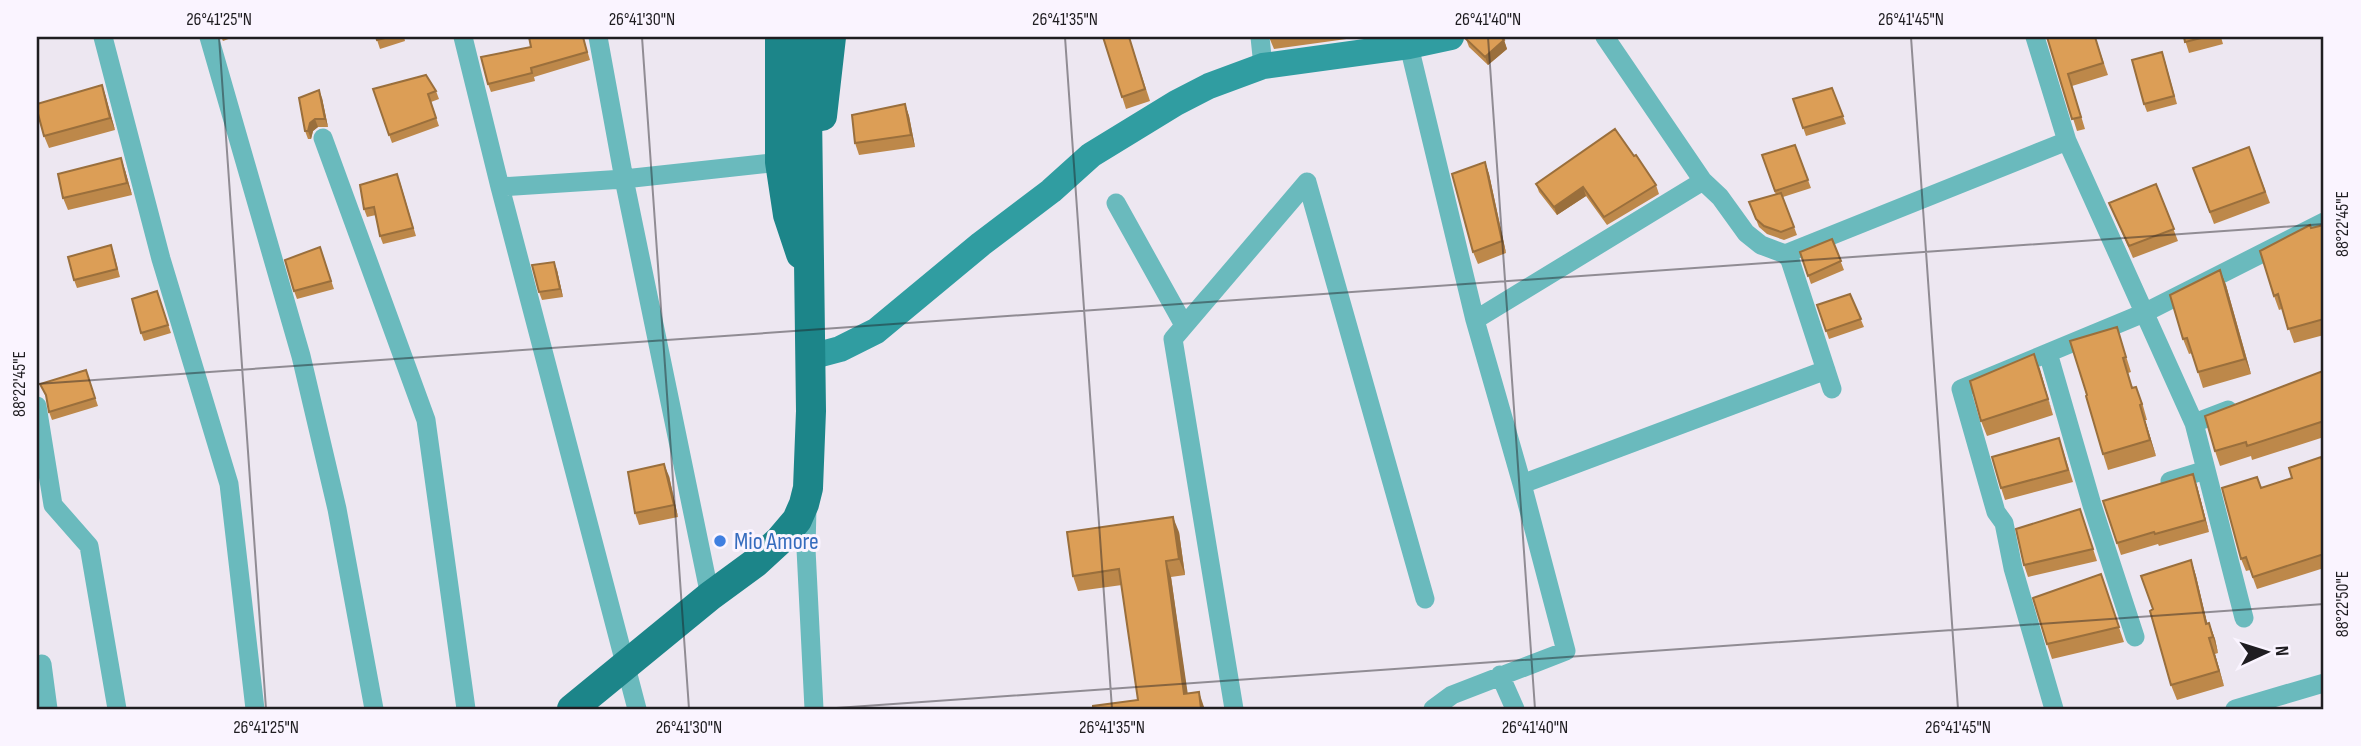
<svg xmlns="http://www.w3.org/2000/svg" width="2361" height="746" viewBox="0 0 2361 746" font-family="'Sofia Sans Condensed',sans-serif">
	<style>
		.lines { fill: none; stroke-linecap: round; stroke-linejoin: round }
		.street { stroke: #6ababd; stroke-width: 19 }
		.secondary { stroke: #309da1; stroke-width: 26 }
		.primary { stroke: #1c8589; stroke-width: 30 }
		.wall { fill: #bd884a }
		.shaded-wall { fill: #9a6f3c }
		.building { fill: #dc9e56; stroke: #9a6f3c; stroke-width: 2 }
		.ticks { fill: none; stroke: #1f1d21; stroke-width: 2; stroke-opacity: 0.45 }
		.shop-dot { fill: #3f7fe0; stroke: #faf4ff; stroke-width: 2.5 }
		.labels { text-anchor: middle; stroke-width: 6; stroke-linejoin: round; paint-order: stroke }
		.shop-label { font-size: 24px; fill: #366cbe; stroke: #faf4ff; text-anchor: start }
		.neatline { fill: none; stroke: #1f1d21; stroke-width: 2.5 }
		.ticks-label { font-size: 18px; text-anchor: middle; fill: #1f1d21 }
	</style>
	<rect width="100%" height="100%" fill="#ede7f1"/>
	<g class="lines">
		<path class="street" d="M103,37L161,259L229,484L255,709
			M209,37L301,356L337,509L374,709
			M463,37L500,187L637,709
			M598,37L624,179L710,596
			M1260,37L1263,66
			M1605,37L1703,181L1720,197L1746,233L1761,245L1785,254L1790,260L1832,389
			M2035,37L2067,141L2194,423L2228,410
			M1409,46L1475,320L1522,484L1566,651L1452,695L1433,709
			M323,138L426,420L466,709
			M1307,182L1425,599
			M500,187L624,179L780,162
			M1116,203L1184,325
			M1785,254L2067,141
			M1475,320L1703,181
			M2048,353L2092,505L2135,637
			M37,406L53,505L89,546L117,709
			M2194,423L2244,618
			M2170,481L2206,470
			M1522,484L1826,370
			M807,507L806,549L814,709
			M42,664L48,709
			M1500,675L1515,709
			M1234,709L1173,339L1307,182
			M2054,709L2013,568L2004,523L1996,512L1961,389L2144,313L2324,222
			M2235,709L2324,683"/>
		<path class="secondary" d="M810,357L840,349L876,331L981,244L1051,191L1091,155L1176,103L1209,86L1263,66L1409,46L1451,37"/>
		<path class="primary" d="M780,37V162L788,215L801,254
			M822,116L831,37
			M572,709L710,596L755,563L780,540L797,520L804,504L808,488L811,411L806,37"/>
	</g>
	<path class="wall" d="M221,37H234L223,41Z
		M376,37H404L405,41L380,49Z
		M583,37L590,60L534,77L535,81L491,92L488,84Z
		M1103,37H1129L1150,101L1126,109Z
		M1269,37H1361L1274,49Z
		M2047,37H2095L2108,75L2072,86L2085,129L2077,131Z
		M2184,37H2221L2223,44L2189,53Z
		M1466,39L1504,40L1507,49L1488,65L1469,47Z
		M2165,61L2177,104L2147,112L2144,104Z
		M102,85L115,130L49,148L44,136Z
		M1832,88L1846,124L1806,136L1793,99Z
		M373,89L436,91L439,99L431,102L439,126L392,143Z
		M322,98L328,127H318L313,131L311,139H308L305,131Z
		M905,104L909,116L915,147L859,155L855,143Z
		M1795,145L1811,188L1783,197L1797,235L1784,240L1767,234L1759,227L1749,202L1776,195L1762,155Z
		M2249,147L2270,203L2214,224L2193,168Z
		M1634,156L1656,185L1659,194L1607,225L1586,196L1557,215L1539,192L1536,184Z
		M1485,162L1489,174L1506,253L1478,264L1473,252Z
		M125,170L132,195L68,210L63,198Z
		M400,182L416,236L383,244L380,236L376,215L367,217L364,209Z
		M2156,184L2178,241L2133,258L2109,203Z
		M2324,225V335L2294,343L2282,309L2279,310L2274,296L2311,228Z
		M1832,239L1844,270L1811,284L1800,252Z
		M320,247L334,289L297,299L294,291Z
		M114,254L120,277L77,288L74,280Z
		M557,270L563,297L542,300L539,292Z
		M2220,270L2226,285L2251,374L2203,388L2192,353L2189,354L2183,339Z
		M157,291L171,333L144,341L141,333Z
		M1850,294L1864,327L1829,339L1817,305Z
		M2117,327L2131,372L2128,373L2132,388L2142,402L2147,420H2145L2156,456L2108,470L2103,454Z
		M2034,354L2053,415L1987,436L1981,421Z
		M86,370L98,406L52,420L49,412L47,399L40,384Z
		M2324,371V437L2252,460L2251,456L2220,466L2215,451Z
		M2063,450L2073,482L2005,500L2001,488Z
		M2324,465V568L2257,589L2250,570L2246,571L2241,559L2261,488L2292,478Z
		M2193,474L2197,486L2209,532L2159,546L2158,544L2121,555L2103,501Z
		M669,476L678,517L639,525L635,513Z
		M2080,509L2097,561L2028,577L2024,565Z
		M1179,532L1185,575L1171,577L1187,693L1204,707L1205,709H1093L1138,700L1122,585L1078,591L1073,576Z
		M2191,560L2196,576L2207,623H2209L2215,639L2218,653L2215,654L2224,686L2177,700L2171,685L2153,609Z
		M2101,574L2124,642L2052,659L2047,644Z"/>
	<path class="shaded-wall" d="M1504,40L1507,49L1488,65L1485,57Z
		M102,85L106,97L115,130L110,118Z
		M319,90L322,98L328,127L325,119Z
		M905,104L909,116L915,147L911,135Z
		M315,119L318,127L313,131L311,139L308,131L310,123Z
		M121,158L125,170L132,195L127,183Z
		M1485,162L1489,174L1506,253L1502,241Z
		M1583,187L1586,196L1557,215L1554,207Z
		M554,262L557,270L563,297L560,289Z
		M2220,270L2226,285L2251,374L2245,359Z
		M2034,354L2040,369L2053,415L2048,399Z
		M2140,405L2145,420L2156,456L2150,440Z
		M664,464L669,476L678,517L674,505Z
		M2193,474L2197,486L2209,532L2205,520Z
		M1173,517L1179,532L1185,575L1179,559Z
		M2191,560L2196,576L2211,639L2206,624Z
		M1166,561L1171,577L1190,709L1184,694Z
		M2209,623L2215,639L2218,653L2213,637Z
		M2209,638L2215,654L2224,686L2219,671Z
		M1199,692L1204,707L1205,709H1201Z"/>
	<path class="building" d="M376,37H389L377,40Z
		M529,37H583L587,52L531,68L532,73L488,84L481,57L531,47Z
		M1103,37H1129L1145,89L1122,97Z
		M1469,37H1501L1504,40L1485,57L1466,39Z
		M2047,37H2095L2103,63L2068,74L2081,117L2072,119Z
		M2184,37H2205L2185,42Z
		M2162,52L2174,96L2144,104L2132,60Z
		M426,75L436,91L428,94L436,118L389,135L373,89Z
		M102,85L110,118L44,136L37,110V104Z
		M1832,88L1843,116L1803,128L1793,99Z
		M319,90L325,119H315L310,123L308,131H305L299,98Z
		M905,104L911,135L855,143L852,115Z
		M1615,129L1634,156L1636,155L1656,185L1604,217L1583,187L1554,207L1536,184Z
		M1795,145L1808,180L1775,191L1762,155Z
		M2249,147L2265,192L2210,212L2193,168Z
		M121,158L127,183L63,198L58,174Z
		M1485,162L1502,241L1473,252L1452,174Z
		M397,174L413,228L380,236L374,207L364,209L360,185Z
		M2156,184L2174,229L2129,246L2109,203Z
		M1781,193L1794,227L1781,232L1764,226L1756,219L1749,202Z
		M2310,225L2311,228L2324,225V319L2288,329L2278,294L2274,296L2260,251Z
		M1832,239L1841,261L1808,276L1800,252Z
		M111,245L117,269L74,280L68,257Z
		M320,247L331,281L294,291L285,260Z
		M554,262L560,289L539,292L532,265Z
		M2220,270L2245,359L2198,372L2187,338L2183,339L2170,295Z
		M157,291L168,325L141,333L132,299Z
		M1850,294L1861,319L1826,331L1817,305Z
		M2117,327L2126,357L2123,358L2132,388L2136,387L2142,404L2140,405L2150,440L2103,454L2086,396L2087,395L2070,341Z
		M2034,354L2048,399L1981,421L1970,381Z
		M86,370L95,398L49,412L46,395L40,384Z
		M2323,371H2324V410H2323L2324,421L2247,446L2246,442L2215,451L2205,416Z
		M2059,438L2068,470L2001,488L1992,457Z
		M2321,457L2324,466V554L2253,577L2246,557L2241,559L2222,488L2257,477L2261,488L2292,478L2289,468Z
		M664,464L674,505L635,513L628,472Z
		M2193,474L2205,520L2155,534L2154,532L2117,543L2103,501Z
		M2080,509L2093,549L2024,565L2016,529Z
		M1173,517L1179,559L1166,561L1184,694L1199,692L1201,709H1093V706L1138,700L1119,569L1073,576L1067,532Z
		M2191,560L2206,624L2209,623L2213,637L2209,638L2219,671L2171,685L2150,611L2153,609L2141,576Z
		M2101,574L2119,627L2047,644L2033,598Z"/>
	<path class="ticks" d="M219,37L266,709M642,37L689,709M1065,37L1112,709M1488,37L1535,709M1911,37L1958,709M37,384L2324,224M822,709L2324,604"/>
	<circle class="shop-dot" cx="720" cy="541" r="7"/>
	<g class="labels">
		<g class="shop-label">
			<text x="734" y="549">Mio Amore</text>
		</g>
	</g>
	<rect width="2361" height="746" fill="none" stroke="#faf4ff" stroke-width="77"/>
	<g transform="translate(2266 652) rotate(86)" stroke="#faf4ff" stroke-width="5" paint-order="stroke">
	<path d="M0-5L12 26L0 18L-12 26Z" fill="#1f1d21"/>
	<text y="-10" font-size="19" font-weight="bold" text-anchor="middle" fill="#1f1d21">N</text>
	</g>
	<rect x="38" y="38" width="2284" height="670" class="neatline"/>
	<g class="ticks-label">
		<text x="219" y="25">26°41'25"N</text>
		<text x="642" y="25">26°41'30"N</text>
		<text x="1065" y="25">26°41'35"N</text>
		<text x="1488" y="25">26°41'40"N</text>
		<text x="1911" y="25">26°41'45"N</text>
		<text transform="translate(2342 224) rotate(-90)" y="6">88°22'45"E</text>
		<text transform="translate(19 384) rotate(-90)" y="6">88°22'45"E</text>
		<text transform="translate(2342 604) rotate(-90)" y="6">88°22'50"E</text>
		<text x="266" y="733">26°41'25"N</text>
		<text x="689" y="733">26°41'30"N</text>
		<text x="1112" y="733">26°41'35"N</text>
		<text x="1535" y="733">26°41'40"N</text>
		<text x="1958" y="733">26°41'45"N</text>
	</g>
</svg>
